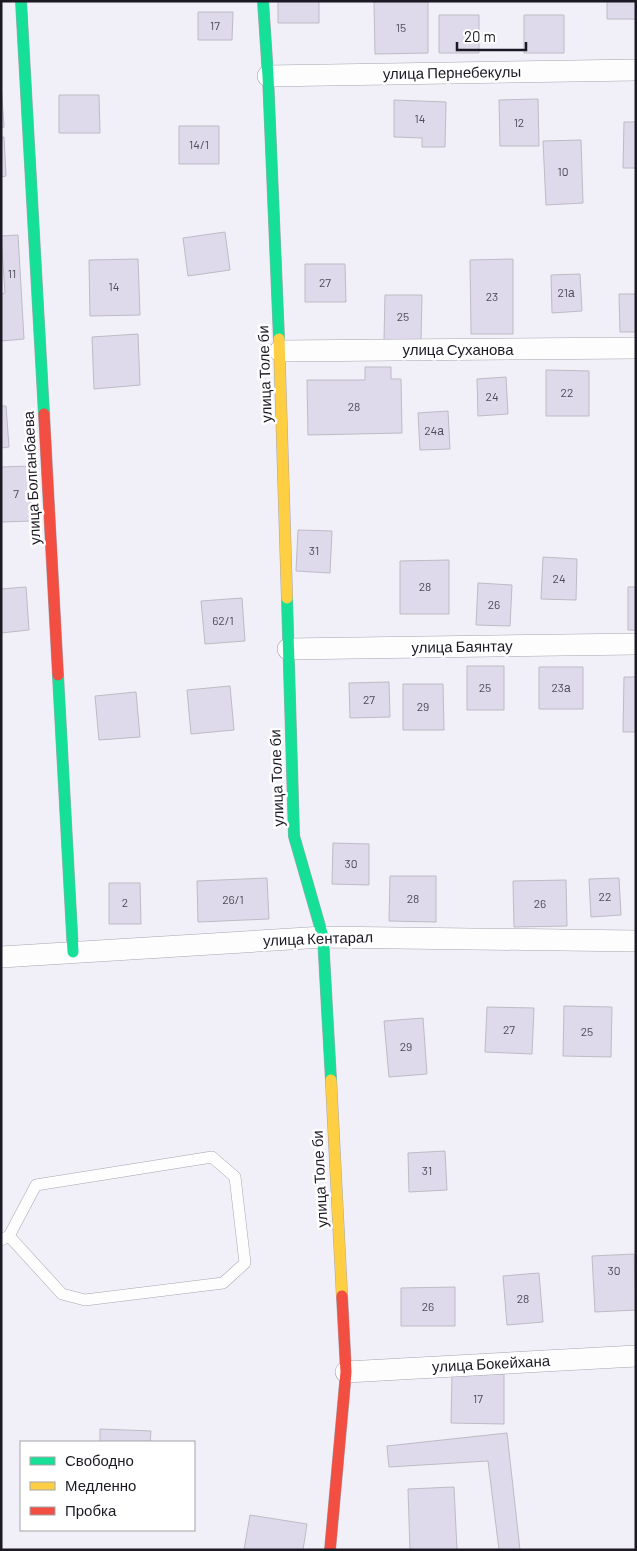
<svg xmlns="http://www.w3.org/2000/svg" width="637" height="1551" viewBox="0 0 637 1551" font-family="Barlow,sans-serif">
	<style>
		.building { fill: #dfdaeb; stroke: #bdbbc4 }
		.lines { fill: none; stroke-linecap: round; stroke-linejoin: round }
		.lane-casing { stroke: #a8a5af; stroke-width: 12 }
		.street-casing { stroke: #a8a5af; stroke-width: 22 }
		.fast-casing { stroke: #a8a5af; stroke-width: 12 }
		.slow-casing { stroke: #a8a5af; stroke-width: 12 }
		.jam-casing { stroke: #a8a5af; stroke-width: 12 }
		.lane { stroke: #fdfdfe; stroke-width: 11 }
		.street { stroke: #fdfdfe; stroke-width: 21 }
		.fast { stroke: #16e098; stroke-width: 11 }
		.slow { stroke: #ffcf43; stroke-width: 11 }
		.jam { stroke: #f24e42; stroke-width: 11 }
		.labels { text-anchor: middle; stroke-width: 5; stroke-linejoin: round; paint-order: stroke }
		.number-label { font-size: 12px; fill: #4e4a57 }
		.street-label { font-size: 15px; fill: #1d1924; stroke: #fff }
	</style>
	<rect width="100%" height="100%" fill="#f1eff8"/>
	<path class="building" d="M278,1H319V23H278Z
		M607,1H636V19H607Z
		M374,2H428V53L375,54Z
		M198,12H233L232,40H198Z
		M439,15H479V53H439Z
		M524,15H564V53H524Z
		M1,82L4,127L1,128Z
		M59,95H99L100,133H59Z
		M538,99L539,146H500L499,100Z
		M394,100L446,102L445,147H422V138L394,137Z
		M624,122H636V168H623Z
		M179,126H219V164H179Z
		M1,137H4L6,176L1,177Z
		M581,140L583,203L546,205L543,141Z
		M225,232L230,270L188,276L183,238Z
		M18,235L24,339L1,341V294L5,293L1,236Z
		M138,259L140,315L90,316L89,260Z
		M513,259V334H471L470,260Z
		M305,264H345L346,302H305Z
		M580,274L582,311L552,313L551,275Z
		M619,294H636V332H620Z
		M385,295H422L421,340H384Z
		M138,334L140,385L94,389L92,337Z
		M365,367H391V379H401L402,433L308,435L307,380H365Z
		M546,370L589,371V416H546Z
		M506,377L508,414L478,416L477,379Z
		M1,406H6L9,447L1,448Z
		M448,411L450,449L420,450L418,413Z
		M29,466L32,521L1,522V467Z
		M298,530L332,531L330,573L296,571Z
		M543,557L577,559L576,600L541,599Z
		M449,560V614H400V561Z
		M478,583L512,585L510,626L476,625Z
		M26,587L29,630L1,633V589Z
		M628,587H636V630H628Z
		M242,598L245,641L205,644L201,601Z
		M467,666H504V710H467Z
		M539,667H583V709H539Z
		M624,677H636V732H623Z
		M389,682L390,717L350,718L349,683Z
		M403,684H443L444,730H403Z
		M230,686L234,730L191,734L187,690Z
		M136,692L140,737L99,740L95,696Z
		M333,843L369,844V885L332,884Z
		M390,876H436V922L389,921Z
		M267,878L269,919L198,922L197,881Z
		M619,878L621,915L591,917L589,879Z
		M566,880L567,926L514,927L513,881Z
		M109,883H140L141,924H109Z
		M564,1006L612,1007L611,1057L563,1056Z
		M487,1007L534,1008L532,1054L485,1052Z
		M423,1018L427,1074L389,1077L384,1021Z
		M445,1151L447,1190L409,1192L408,1153Z
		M634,1254L636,1310L595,1312L592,1256Z
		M539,1273L543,1322L507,1325L503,1276Z
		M455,1287V1326H401V1288Z
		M452,1374H504V1424L451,1423Z
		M100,1429L151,1431L150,1442H100Z
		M507,1433L520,1550H499L488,1461L389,1467L387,1446Z
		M454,1487L457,1550H410L408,1489Z
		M250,1515L307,1524L303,1550H244Z"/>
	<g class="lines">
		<defs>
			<path id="lane" d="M1,1240L9,1236L36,1185L212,1157L235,1177L245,1263L223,1283L85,1300L62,1294L9,1236"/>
			<path id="street" d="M268,76L636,70
				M280,351L636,348
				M288,649L636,644
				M1,957L323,937L636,941
				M346,1372L636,1356"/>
			<path id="fast" d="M21,1L44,414
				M263,1L268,76L279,339
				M287,598L294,836L323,937L331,1080
				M58,675L73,952"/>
			<path id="slow" d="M279,339L287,598
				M331,1080L342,1296"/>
			<path id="jam" d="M44,414L58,675
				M330,1550L346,1372L342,1296"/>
		</defs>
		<use href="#lane" class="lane-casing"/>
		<use href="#street" class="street-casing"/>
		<use href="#fast" class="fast-casing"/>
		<use href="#slow" class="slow-casing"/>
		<use href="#jam" class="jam-casing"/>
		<use href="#lane" class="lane"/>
		<use href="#street" class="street"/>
		<use href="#fast" class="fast"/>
		<use href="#slow" class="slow"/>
		<use href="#jam" class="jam"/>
	</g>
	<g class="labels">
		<g class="number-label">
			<text x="215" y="30">17</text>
			<text x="401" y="32">15</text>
			<text x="420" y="123">14</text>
			<text x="519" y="127">12</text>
			<text x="199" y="149">14/1</text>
			<text x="563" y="176">10</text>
			<text x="12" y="278">11</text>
			<text x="325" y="287">27</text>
			<text x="114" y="291">14</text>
			<text x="566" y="297">21а</text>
			<text x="492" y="301">23</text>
			<text x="403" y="321">25</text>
			<text x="567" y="397">22</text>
			<text x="492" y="401">24</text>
			<text x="354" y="411">28</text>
			<text x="434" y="435">24а</text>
			<text x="16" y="498">7</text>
			<text x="314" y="555">31</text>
			<text x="559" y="583">24</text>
			<text x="425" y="591">28</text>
			<text x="494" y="609">26</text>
			<text x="223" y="625">62/1</text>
			<text x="485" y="692">25</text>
			<text x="561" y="692">23а</text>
			<text x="369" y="704">27</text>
			<text x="423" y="711">29</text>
			<text x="351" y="868">30</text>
			<text x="605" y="901">22</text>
			<text x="413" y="903">28</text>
			<text x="233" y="904">26/1</text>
			<text x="125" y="907">2</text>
			<text x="540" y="908">26</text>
			<text x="509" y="1034">27</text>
			<text x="587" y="1036">25</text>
			<text x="406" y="1051">29</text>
			<text x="427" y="1175">31</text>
			<text x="614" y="1275">30</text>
			<text x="523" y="1303">28</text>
			<text x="428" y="1311">26</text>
			<text x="478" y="1403">17</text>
		</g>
		<g class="street-label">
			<text transform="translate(452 73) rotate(-1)" y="5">улица Пернебекулы</text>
			<text x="458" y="355">улица Суханова</text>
			<text transform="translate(265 374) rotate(-92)" y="5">улица Толе би</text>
			<text transform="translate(32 478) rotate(-93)" y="5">улица Болганбаева</text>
			<text transform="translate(462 647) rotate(-1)" y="5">улица Баянтау</text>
			<text transform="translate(277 778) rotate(-92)" y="5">улица Толе би</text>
			<text transform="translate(318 939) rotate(-2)" y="5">улица Кентарал</text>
			<text transform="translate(320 1179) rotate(-93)" y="5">улица Толе би</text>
			<text transform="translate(491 1364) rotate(-3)" y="5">улица Бокейхана</text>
		</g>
	</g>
	<rect width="637" height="1551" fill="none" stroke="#1d1924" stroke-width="5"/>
	<rect x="20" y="1441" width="175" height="90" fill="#ffffff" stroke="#a5a3a7"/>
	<rect x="30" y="1457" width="25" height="8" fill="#16e098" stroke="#a5a3a7"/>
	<text x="65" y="1466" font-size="15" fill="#1d1924">Свободно</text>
	<rect x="30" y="1482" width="25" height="8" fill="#ffcf43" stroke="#a5a3a7"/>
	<text x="65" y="1491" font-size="15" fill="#1d1924">Медленно</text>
	<rect x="30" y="1507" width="25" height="8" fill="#f24e42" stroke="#a5a3a7"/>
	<text x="65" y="1516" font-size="15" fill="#1d1924">Пробка</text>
	<path d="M457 42v8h69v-8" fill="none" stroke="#1d1924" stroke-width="2.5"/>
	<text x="464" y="42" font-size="15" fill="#1d1924" stroke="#ffffff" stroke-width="4" paint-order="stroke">20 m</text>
</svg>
